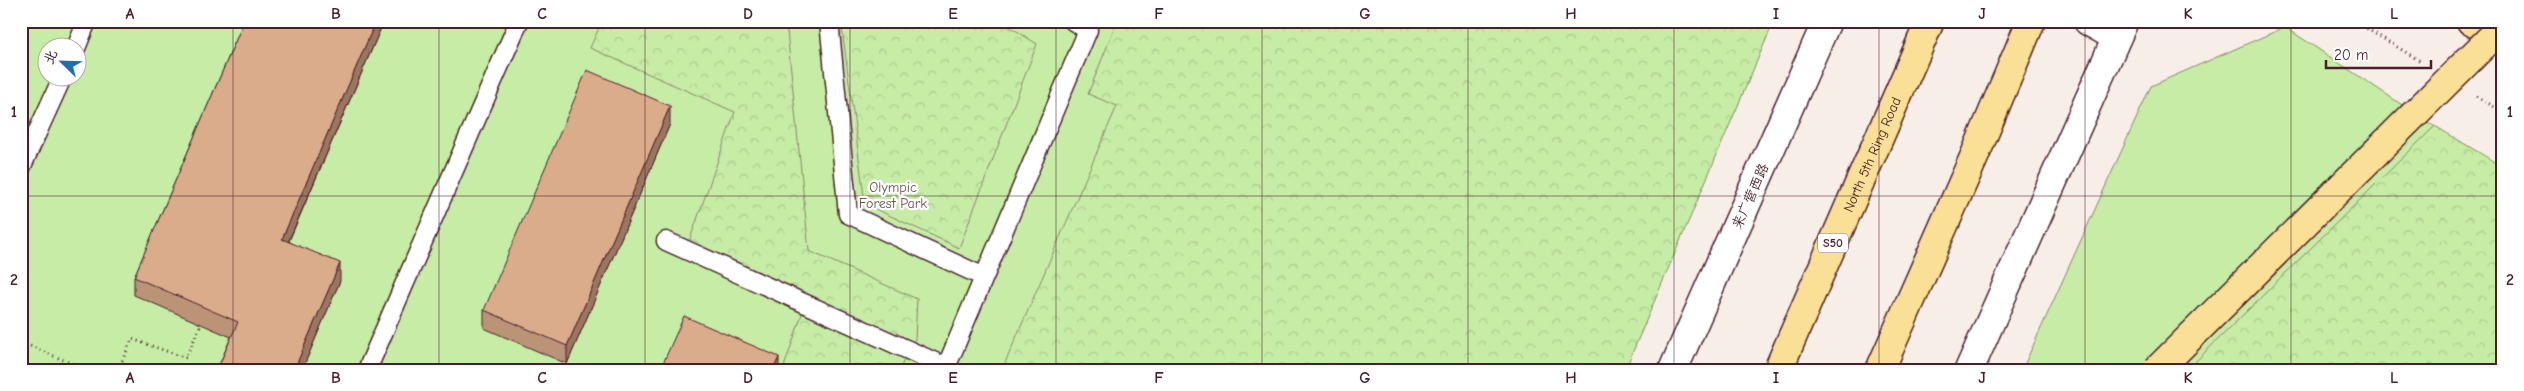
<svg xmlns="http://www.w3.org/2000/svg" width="2524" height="391" viewBox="0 0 2524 391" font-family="'Comic Neue','LXGW WenKai TC',sans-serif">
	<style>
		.green { fill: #c7eca6; stroke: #888668; fill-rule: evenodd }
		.forest { fill: url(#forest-crowns); stroke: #888668 }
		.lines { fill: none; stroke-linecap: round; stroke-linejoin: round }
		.lane-casing { stroke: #4a1f2b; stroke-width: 21 }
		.secondary-casing { stroke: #4a1f2b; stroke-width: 31 }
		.primary-casing { stroke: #4a1f2b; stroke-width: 31 }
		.highway-casing { stroke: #4a1f2b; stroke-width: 31 }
		.path { stroke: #4a1f2b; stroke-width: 3; stroke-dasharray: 1 4; stroke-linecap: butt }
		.lane { stroke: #fff; stroke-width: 18 }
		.secondary { stroke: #fff; stroke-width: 28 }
		.primary { stroke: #fadf96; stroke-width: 28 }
		.highway { stroke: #fadf96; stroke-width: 28 }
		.highway-bridge-casing { stroke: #4a1f2b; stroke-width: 31; stroke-linecap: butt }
		.highway-bridge { stroke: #fadf96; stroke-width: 28 }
		.wall { fill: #bb9478; stroke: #4a1f2b }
		.shaded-wall { fill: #997861; stroke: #4a1f2b }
		.building { fill: #daac8b; stroke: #4a1f2b }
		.grid { fill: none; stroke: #4a1f2b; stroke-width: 1; stroke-opacity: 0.55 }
		.labels { text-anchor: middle; stroke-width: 4.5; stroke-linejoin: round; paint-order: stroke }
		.shield { fill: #fff; stroke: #80626b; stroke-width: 1 }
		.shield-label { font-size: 12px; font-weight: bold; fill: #4a1f2b }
		.street-label { font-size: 14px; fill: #4a1f2b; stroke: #fff }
		.park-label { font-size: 14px; fill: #69524a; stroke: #fff }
		.neatline { fill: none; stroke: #4a1f2b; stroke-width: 2 }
		.grid-label { font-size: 16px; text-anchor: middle; font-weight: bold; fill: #4a1f2b }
	</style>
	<defs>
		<pattern id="forest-crowns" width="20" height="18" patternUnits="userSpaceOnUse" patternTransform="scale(1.25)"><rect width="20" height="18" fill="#c7eca6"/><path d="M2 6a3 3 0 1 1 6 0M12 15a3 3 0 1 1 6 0" fill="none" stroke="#acca8f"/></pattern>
	</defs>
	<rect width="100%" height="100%" fill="#f8eee8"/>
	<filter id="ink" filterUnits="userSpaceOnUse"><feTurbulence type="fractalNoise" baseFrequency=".02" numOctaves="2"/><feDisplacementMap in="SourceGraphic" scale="10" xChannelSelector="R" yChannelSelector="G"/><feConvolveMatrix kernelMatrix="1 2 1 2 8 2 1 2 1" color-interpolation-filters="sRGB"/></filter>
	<g filter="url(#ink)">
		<path class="green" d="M21,21H1765L1613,370H21ZM48,48H78V78H48Z
			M2285,27L2503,172V370H2022L2151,86Z"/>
		<path class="forest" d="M602,21H786L809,251L917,299L915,339L899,370H783L808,296L689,242L735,112L590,48Z
			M841,21H1001L1037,44L959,248L865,204Z
			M1111,21H1774L1625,370H1002L1117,106L1088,94L1116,24Z
			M2435,126L2503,167V370H2187Z"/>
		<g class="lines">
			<defs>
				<path id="lane" d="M829,21L848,214L984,277
					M76,48L87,21
					M21,168L62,78
					M666,241L946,367
					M367,370L519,21
					M945,370L1088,30L1073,21"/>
				<path id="secondary" d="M2088,21L2116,37
					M1673,370L1827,21
					M1969,370L2124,21"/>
				<path id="primary" d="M2471,21L2503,39"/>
				<g id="highway">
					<path id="s1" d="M1778,370L1930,21"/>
					<path d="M1880,370L1975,155L2031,21"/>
				</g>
			</defs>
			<use href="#lane" class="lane-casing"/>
			<use href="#secondary" class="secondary-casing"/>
			<use href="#primary" class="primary-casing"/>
			<use href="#highway" class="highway-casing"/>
			<path class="path" d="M2354,21L2422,62
				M2476,96L2503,112
				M21,342L87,370
				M118,370L132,339L186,358L201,324"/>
			<use href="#lane" class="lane"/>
			<use href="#secondary" class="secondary"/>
			<use href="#primary" class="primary"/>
			<use href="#highway" class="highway"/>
			<defs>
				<path id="highway-bridge" d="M2157,370L2503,26"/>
			</defs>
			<use href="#highway-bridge" class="highway-bridge-casing"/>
			<use href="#highway-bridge" class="highway-bridge"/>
		</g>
		<path class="wall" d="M244,21H384L289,241L340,281L302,370H217L231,337L134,295V277Z
			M670,124L567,364L484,328V310Z"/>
		<path class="shaded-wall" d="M376,21H384L282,256V239Z
			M670,106V124L567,364V346Z
			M340,263V281L302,370H294Z
			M779,357V370H773Z"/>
		<path class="building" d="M244,21H376L282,239L340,263L294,370H217L238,322L134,277Z
			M587,70L670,106L567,346L484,310Z
			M684,316L779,357L773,370H660Z"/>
	</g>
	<path class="grid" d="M233,21V370M439,21V370M645,21V370M850,21V370M1056,21V370M1262,21V370M1468,21V370M1674,21V370M1879,21V370M2085,21V370M2291,21V370M21,196H2503"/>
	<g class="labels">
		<rect class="shield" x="1818" y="233.5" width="30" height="19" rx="4"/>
		<g class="shield-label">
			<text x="1833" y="247">S50</text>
		</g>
		<g class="street-label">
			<text dy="5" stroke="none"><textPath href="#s1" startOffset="235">North 5th Ring Road</textPath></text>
			<text transform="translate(1750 196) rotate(-66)" y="5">来广营西路</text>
		</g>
		<g class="park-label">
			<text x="893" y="192">Olympic<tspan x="893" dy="16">Forest Park</tspan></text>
		</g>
	</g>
	<rect width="2524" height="391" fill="none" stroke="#fff" stroke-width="55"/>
	<g transform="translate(62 62) rotate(293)"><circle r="24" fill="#ffffff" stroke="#b7a5aa"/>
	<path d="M0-4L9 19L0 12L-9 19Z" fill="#1f6fb2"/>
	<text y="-8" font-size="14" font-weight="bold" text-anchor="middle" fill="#4a1f2b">北</text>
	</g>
	<path d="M2326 60v8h105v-8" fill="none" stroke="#4a1f2b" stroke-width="2.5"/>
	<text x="2334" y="60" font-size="15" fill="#4a1f2b" stroke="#ffffff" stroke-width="4" paint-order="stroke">20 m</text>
	<rect x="28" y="28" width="2468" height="336" class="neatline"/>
	<g class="grid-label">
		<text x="130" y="19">A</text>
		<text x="336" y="19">B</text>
		<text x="542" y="19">C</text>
		<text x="748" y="19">D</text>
		<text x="953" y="19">E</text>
		<text x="1159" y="19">F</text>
		<text x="1365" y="19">G</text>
		<text x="1571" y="19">H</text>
		<text x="1776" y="19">I</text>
		<text x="1982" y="19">J</text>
		<text x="2188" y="19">K</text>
		<text x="2394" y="19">L</text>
		<text x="14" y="117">1</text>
		<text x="2510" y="117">1</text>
		<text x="14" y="285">2</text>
		<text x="2510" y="285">2</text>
		<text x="130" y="383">A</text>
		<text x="336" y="383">B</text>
		<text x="542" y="383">C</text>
		<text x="748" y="383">D</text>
		<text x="953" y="383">E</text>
		<text x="1159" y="383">F</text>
		<text x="1365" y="383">G</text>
		<text x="1571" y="383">H</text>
		<text x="1776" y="383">I</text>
		<text x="1982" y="383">J</text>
		<text x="2188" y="383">K</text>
		<text x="2394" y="383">L</text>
	</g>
</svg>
